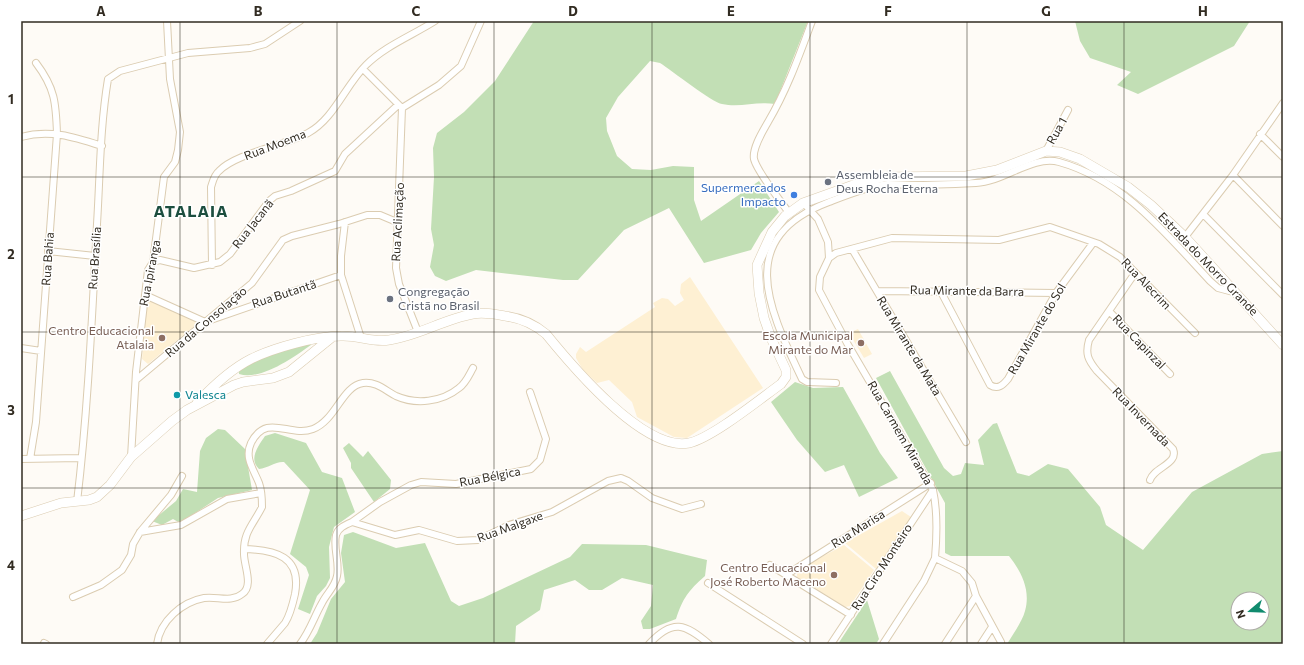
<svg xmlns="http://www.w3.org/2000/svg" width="1304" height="665" viewBox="0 0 1304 665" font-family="Commissioner,sans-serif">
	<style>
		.built { fill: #fef0d3 }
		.green { fill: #c2dfb5; fill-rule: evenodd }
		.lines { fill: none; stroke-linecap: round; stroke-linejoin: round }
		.street-casing { stroke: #dbccb1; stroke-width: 8 }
		.secondary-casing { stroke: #dbccb1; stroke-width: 10 }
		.street { stroke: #fff; stroke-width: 6 }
		.secondary { stroke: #fff; stroke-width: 9 }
		.grid { fill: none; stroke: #322c22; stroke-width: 1; stroke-opacity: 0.55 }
		.worship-dot { fill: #6b7280; stroke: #fff; stroke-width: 1.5 }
		.shop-dot { fill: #3f7fe0; stroke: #fff; stroke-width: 1.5 }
		.education-dot { fill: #8d6e63; stroke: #fff; stroke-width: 1.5 }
		.culture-dot { fill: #0f9aa8; stroke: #fff; stroke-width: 1.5 }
		.labels { text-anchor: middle; stroke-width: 3; stroke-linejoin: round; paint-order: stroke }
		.street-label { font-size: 12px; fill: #322c22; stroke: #fff }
		.worship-label { font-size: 12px; fill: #5b616d; stroke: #fff; text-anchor: start }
		.shop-label { font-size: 12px; fill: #366cbe; stroke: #fff; text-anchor: end }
		.education-label { font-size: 12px; fill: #785e54; stroke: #fff; text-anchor: end }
		.culture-label { font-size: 12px; fill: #0d838f; stroke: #fff; text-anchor: start }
		.district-label { font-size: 16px; font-weight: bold; letter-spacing: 1px; fill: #1c4e3f; stroke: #fff }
		.neatline { fill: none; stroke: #322c22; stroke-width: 1.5 }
		.grid-label { font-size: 13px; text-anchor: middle; font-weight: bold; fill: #322c22 }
	</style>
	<rect width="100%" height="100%" fill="#fefbf6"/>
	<path class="built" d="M690,277L763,388L687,438L674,437L637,417L632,402L609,380L597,383L583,370L576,358V354L580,347L586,352L655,307L653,303L662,298L668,299L675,306L684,300L680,293L681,284Z
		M147,299L198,323L148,364L142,359Z
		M858,329L872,354L864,358L849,333Z
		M902,511L911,517L876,569L845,543Z
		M844,545L874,570L850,606L845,607L797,577V573L801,568Z"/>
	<path class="green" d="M534,21H808L775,104C757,101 740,108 722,104C713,103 671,70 660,63L650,61L618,97L606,118L607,131L617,156L632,169L651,170L673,166L694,167V200L701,221L759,181L779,212L761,233L751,250L704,263L669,208L624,230L578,280H563L476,270L446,281L435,276L430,267L434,245L431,229L434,177L433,148L437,133L464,112L495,81Z
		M1075,21H1250L1234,46L1138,94L1117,85L1131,72L1090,58L1080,41Z
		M311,342V345C294,357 261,381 239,374V371L256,360Z
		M890,371L944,468L953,476L961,474L965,463L984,465L978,440L993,424L997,423L1017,473L1029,476L1048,464L1068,469L1100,507L1106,525L1143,550L1192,492L1262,454L1283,451V644H1007C1013,634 1022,622 1025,611C1031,590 1021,571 1009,556H951L945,553V503L876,378ZM1238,599H1262V623H1238Z
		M795,382L813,388L843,387L880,453L898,478L859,497L844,465L825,472L797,440L771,402Z
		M218,429L225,430L245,449L252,490L218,498L180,523L173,519L162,525L152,521L176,501L183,489L197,492L200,451L206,438Z
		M275,433L306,443L322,472L342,478L355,512L334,527L329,547L330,578L326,586L317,596L310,614L298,609L309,575L306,567L290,554L310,490L284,462C276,461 268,468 259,469C248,459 259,445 265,436Z
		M349,443L363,457L368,451L391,480L390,489L374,502L351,468V463L343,448Z
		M353,532L396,548L425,543L451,601L459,606L483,598L570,557L582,544L646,545L707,560L705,576C688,591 683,598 676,619L650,629H643L641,621L651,606L653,585L622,578L602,590H589L575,580L544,590L540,610L516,626L515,644H310L317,633L331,599L345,582L341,553L344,535Z
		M867,600L879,639L876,644H838Z"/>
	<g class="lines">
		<defs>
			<path id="street" d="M363,69L401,107
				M402,108L396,268L399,284L418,332
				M402,108L439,85L461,66L481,21
				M1260,134L1283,157
				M21,137C50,129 74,137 102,146
				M1046,151L1068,110
				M1233,175L1283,226
				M807,207L818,219L828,242L829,258L820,277L819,290L847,343L933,490C938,513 937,535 935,558L962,571L972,583L976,596L1001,642
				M789,213C781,201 757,172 754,159C752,148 763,131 768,122C787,90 799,56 812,21
				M1203,214L1283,295
				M345,222L341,256V275L361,338
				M1185,237L1233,175L1283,103
				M852,249L966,442
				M48,251L95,256
				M829,258L836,253L892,238L999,240L1050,227L1099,244L1120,257L1195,333
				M153,262L160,260L194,268L220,262L230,254L269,201L275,196L291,191L335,171L345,154L398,105
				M212,265L211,187C213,181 214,175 219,171C236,153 284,146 308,133C334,119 345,86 366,65C385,46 413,35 435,21
				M1135,273L1089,340C1085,354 1088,360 1097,371L1173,449C1179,464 1154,467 1150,480
				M940,290L990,385C998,390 1003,385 1008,379L1056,293L1093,243
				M877,291L1056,293
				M145,295L205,322L341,275
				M1109,311L1170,374
				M21,348L41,351
				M136,380L252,283L283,240L292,236L339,224L367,215H380L399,223
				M836,383L807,382L802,379C769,309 733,238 829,202C847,195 869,186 888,184C896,184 903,185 911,185C932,185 954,184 976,183C1004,182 1032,155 1059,162C1124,180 1166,234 1210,281L1218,288L1233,292
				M131,457L136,372L148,270L153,262L164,177L175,162L178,150L180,132L170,79L167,21
				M21,459L80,458
				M30,459L36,422L57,134C56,103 55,88 36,63
				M77,502C88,410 92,317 97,224C100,176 100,127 108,79L120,71L188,53L250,48L265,44L300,21
				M352,522L380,502L411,485L421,482L456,484L531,469L540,460L546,439L530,392
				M140,532L181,525L227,499L261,493
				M244,549C275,550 302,556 295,594C293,603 290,615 285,623C279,630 273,637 267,644
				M770,565L851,615
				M786,575L931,483
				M708,583L803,644
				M73,597L101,585L122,570L131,555L133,544L140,532L171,495L182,476
				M44,643L46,644
				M157,644C160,621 182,602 204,598C217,596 231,603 242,594C254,586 244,566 244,554C243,532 253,525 262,507C262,499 262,491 259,483C254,470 244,458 251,443C267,412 289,438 313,429C336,420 342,386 363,383C376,381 386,391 396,396C416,405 442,402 459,388C466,383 469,375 473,368
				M300,644C310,631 314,617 322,603C327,593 335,587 337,576C340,563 333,549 336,535C338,528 345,525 352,522L395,535L419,530L457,541L478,540L509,525L552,512L608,481L621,478L628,481L652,498L682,509L701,504
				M649,644C673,618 685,624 709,644
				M831,644L933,490
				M883,644L924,581L935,558
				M945,644L976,596
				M981,644L992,627"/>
			<path id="secondary" d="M197,403C212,387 231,369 251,359C273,348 316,336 341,336C358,335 373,343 389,340C418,336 444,319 473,314C484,312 494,314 505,316C521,318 534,324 546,334C572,366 644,452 689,443C712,438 760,399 781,384L786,377V370L771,338L764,318L759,293L757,265L772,232L785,216L803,203L856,184L884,177L966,176L997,170L1046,151L1060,152L1080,159L1128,187L1151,205L1185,237L1283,345
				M21,516L61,503L89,500L97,497L110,485L131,457L172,421L187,410L234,385L243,382L273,378L289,372L331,338"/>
		</defs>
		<use href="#street" class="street-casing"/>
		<use href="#secondary" class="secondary-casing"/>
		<use href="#street" class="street"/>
		<use href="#secondary" class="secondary"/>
	</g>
	<path class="grid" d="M180,21V644M337,21V644M494,21V644M652,21V644M810,21V644M967,21V644M1124,21V644M21,177H1283M21,332H1283M21,488H1283"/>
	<g class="worship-dot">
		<circle cx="828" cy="182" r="4"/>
		<circle cx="390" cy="299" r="4"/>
	</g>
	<circle class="shop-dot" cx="794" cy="195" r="4"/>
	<g class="education-dot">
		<circle cx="162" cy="338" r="4"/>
		<circle cx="861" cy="343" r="4"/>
		<circle cx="834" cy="575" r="4"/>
	</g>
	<circle class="culture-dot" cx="177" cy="395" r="4"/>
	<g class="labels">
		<g class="street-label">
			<text transform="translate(1057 131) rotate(-61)" y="4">Rua 1</text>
			<text transform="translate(275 145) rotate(-21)" y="4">Rua Moema</text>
			<text transform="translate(398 222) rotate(-87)" y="4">Rua Aclimação</text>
			<text transform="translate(253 224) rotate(-52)" y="4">Rua Jacanã</text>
			<text transform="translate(95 258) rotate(-86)" y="4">Rua Brasília</text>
			<text transform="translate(48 259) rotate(-86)" y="4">Rua Bahia</text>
			<text transform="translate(1208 264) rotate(46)" y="4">Estrada do Morro Grande</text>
			<text transform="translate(150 273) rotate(-79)" y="4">Rua Ipiranga</text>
			<text transform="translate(1146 284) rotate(46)" y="4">Rua Alecrim</text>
			<text transform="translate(967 291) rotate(1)" y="4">Rua Mirante da Barra</text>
			<text transform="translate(284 294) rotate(-18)" y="4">Rua Butantã</text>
			<text transform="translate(206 322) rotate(-40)" y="4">Rua da Consolação</text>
			<text transform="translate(1037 329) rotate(-60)" y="4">Rua Mirante do Sol</text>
			<text transform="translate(1139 342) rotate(46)" y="4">Rua Capinzal</text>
			<text transform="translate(909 346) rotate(59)" y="4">Rua Mirante da Mata</text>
			<text transform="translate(1141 417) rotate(46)" y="4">Rua Invernada</text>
			<text transform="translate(900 433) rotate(60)" y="4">Rua Carmem Miranda</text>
			<text transform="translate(490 477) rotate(-11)" y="4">Rua Bélgica</text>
			<text transform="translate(510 527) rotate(-20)" y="4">Rua Malgaxe</text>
			<text transform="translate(858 529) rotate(-32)" y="4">Rua Marisa</text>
			<text transform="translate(882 567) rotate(-57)" y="4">Rua Ciro Monteiro</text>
		</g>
		<g class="worship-label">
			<text x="836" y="179">Assembleia de<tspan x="836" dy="14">Deus Rocha Eterna</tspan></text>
			<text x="398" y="296">Congregação<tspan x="398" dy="14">Cristã no Brasil</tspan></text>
		</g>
		<g class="shop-label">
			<text x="786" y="192">Supermercados<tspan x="786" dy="14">Impacto</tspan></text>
		</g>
		<g class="education-label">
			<text x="154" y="335">Centro Educacional<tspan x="154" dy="14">Atalaia</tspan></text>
			<text x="853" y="340">Escola Municipal<tspan x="853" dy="14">Mirante do Mar</tspan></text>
			<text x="826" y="572">Centro Educacional<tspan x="826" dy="14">José Roberto Maceno</tspan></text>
		</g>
		<g class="culture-label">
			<text x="185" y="399">Valesca</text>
		</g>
		<g class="district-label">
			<text x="191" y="217">ATALAIA</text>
		</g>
	</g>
	<rect width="1304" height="665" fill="none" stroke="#ffffff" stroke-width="44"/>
	<g transform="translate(1250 611) rotate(251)"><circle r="19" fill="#ffffff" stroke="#adaba7"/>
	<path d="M0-3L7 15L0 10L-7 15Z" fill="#108b6e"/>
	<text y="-6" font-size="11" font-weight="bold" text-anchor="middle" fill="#322c22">N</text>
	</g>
	<rect x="22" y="22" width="1260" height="621" class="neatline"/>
	<g class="grid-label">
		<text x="101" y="16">A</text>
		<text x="258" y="16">B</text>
		<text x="416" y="16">C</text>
		<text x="573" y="16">D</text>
		<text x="731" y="16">E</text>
		<text x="888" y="16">F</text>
		<text x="1046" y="16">G</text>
		<text x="1203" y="16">H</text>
		<text x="11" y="104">1</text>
		<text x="11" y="259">2</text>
		<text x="11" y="415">3</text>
		<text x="11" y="570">4</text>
	</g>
</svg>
